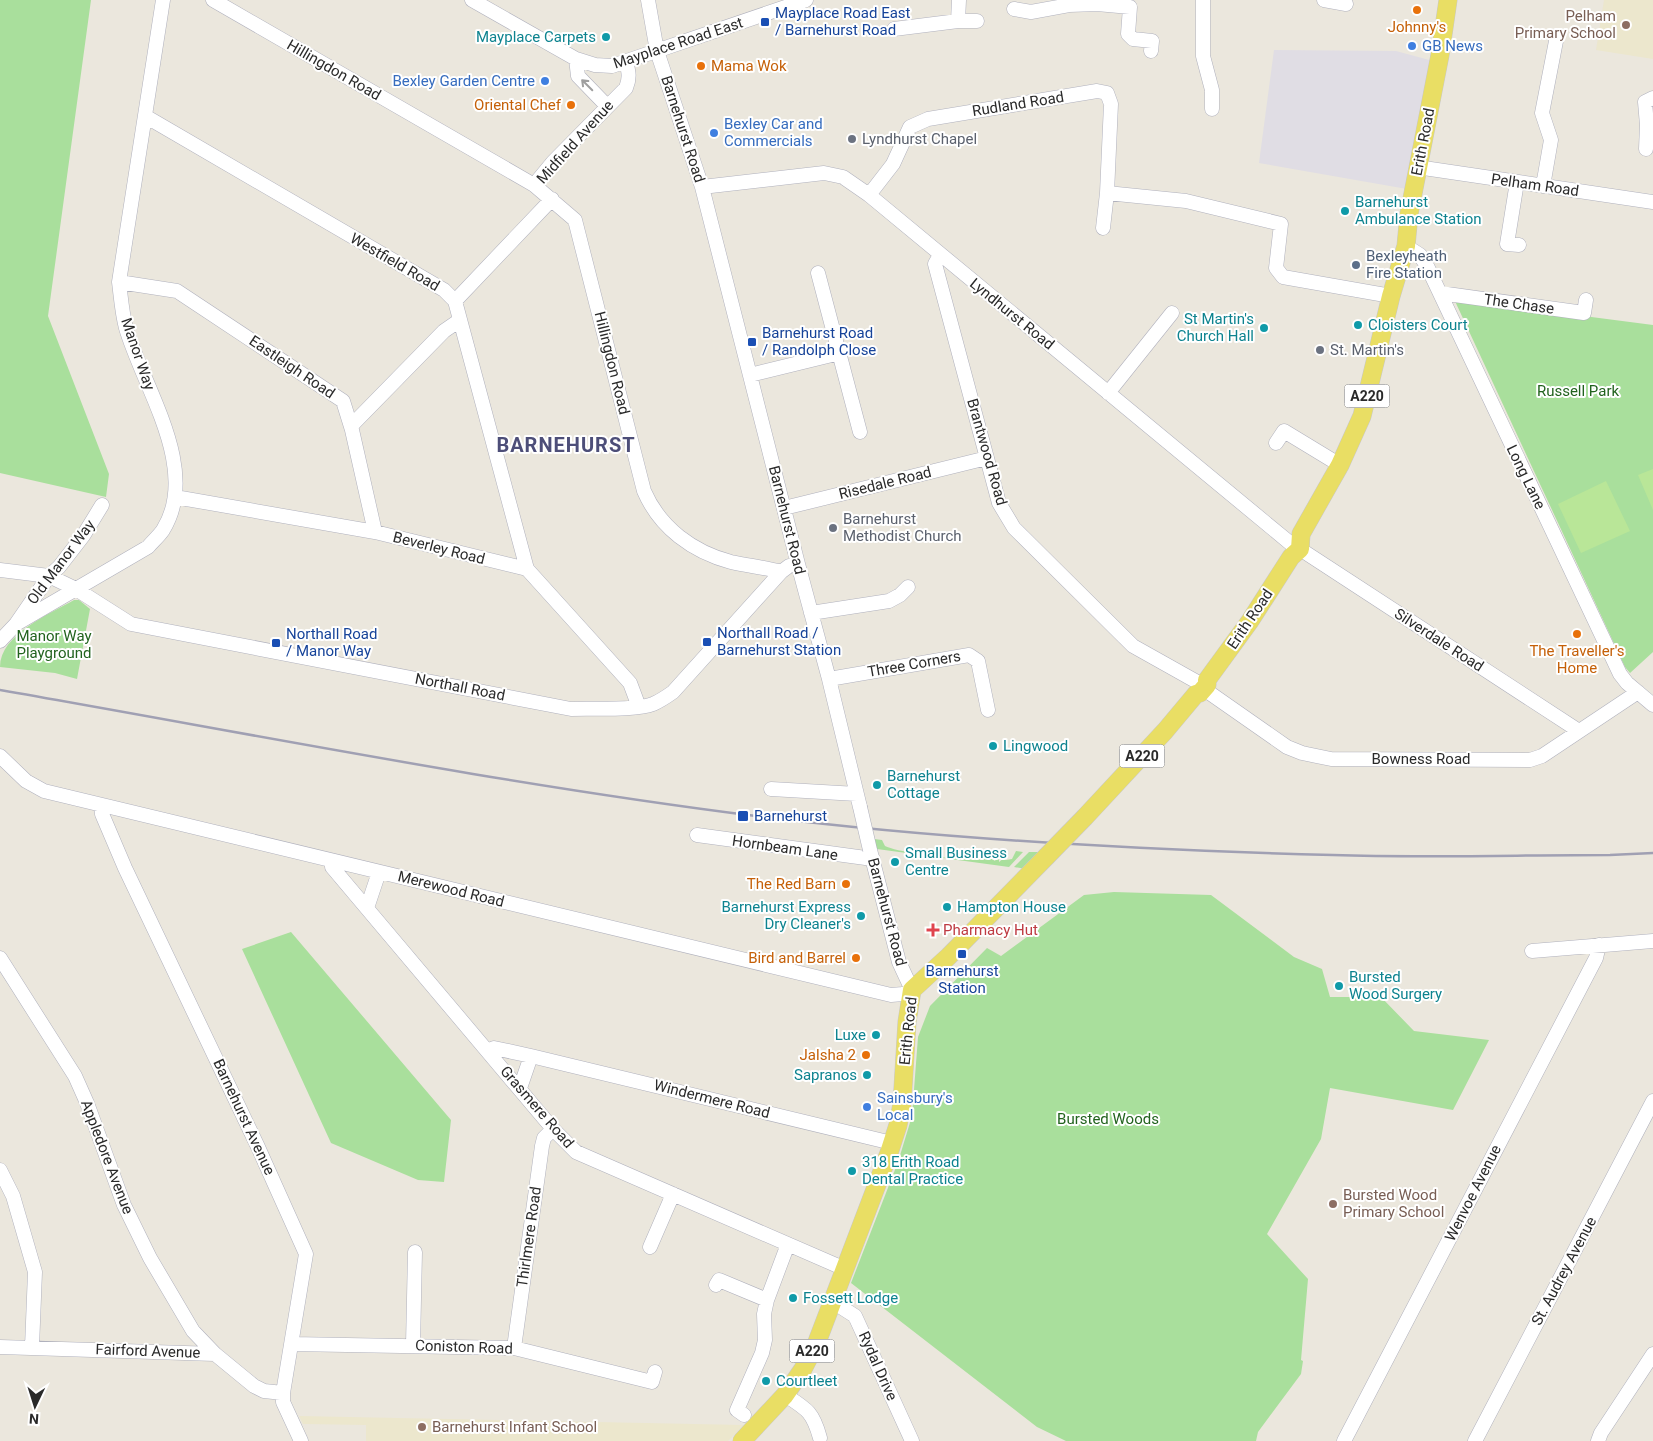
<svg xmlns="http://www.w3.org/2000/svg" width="1653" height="1441" viewBox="0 0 1653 1441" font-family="Roboto,sans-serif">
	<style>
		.industrial { fill: #e0dde4 }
		.education { fill: #ece7cd }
		.green { fill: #a9df9c }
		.pitch { fill: #b9e698 }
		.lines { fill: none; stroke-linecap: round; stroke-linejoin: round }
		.minor-casing { stroke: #b0b1bd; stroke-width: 15 }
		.major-casing { stroke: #c8c8c8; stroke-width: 19 }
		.minor { stroke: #fff; stroke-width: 14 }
		.major { stroke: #e9de64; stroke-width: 18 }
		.rail { stroke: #a0a0b3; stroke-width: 2.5 }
		.minor-bridge-casing { stroke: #b0b1bd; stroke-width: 15; stroke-linecap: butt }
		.major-bridge-casing { stroke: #c8c8c8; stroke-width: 19; stroke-linecap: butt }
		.minor-bridge { stroke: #fff; stroke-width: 14 }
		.major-bridge { stroke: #e9de64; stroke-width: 18 }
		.oneway { stroke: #9f9f9f }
		.food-dot { fill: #e8710a; stroke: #fff; stroke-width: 2 }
		.transit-dot { fill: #1a4fb4; stroke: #fff; stroke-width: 2 }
		.education-dot { fill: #8d6e63; stroke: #fff; stroke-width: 2 }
		.culture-dot { fill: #0f9aa8; stroke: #fff; stroke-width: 2 }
		.shop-dot { fill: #3f7fe0; stroke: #fff; stroke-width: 2 }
		.worship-dot { fill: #6b7280; stroke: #fff; stroke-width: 2 }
		.service-dot { fill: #5c6f8a; stroke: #fff; stroke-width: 2 }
		.health-dot { fill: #e0444e; stroke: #fff; stroke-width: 2 }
		.labels { text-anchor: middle; stroke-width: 4; stroke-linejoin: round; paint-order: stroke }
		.shield { fill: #fff; stroke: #6a6a6a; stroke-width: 1 }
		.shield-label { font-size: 14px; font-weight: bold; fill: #2a2a2a }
		.transit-label { font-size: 15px; fill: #164399; stroke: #fff; text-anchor: start }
		.education-label { font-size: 15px; fill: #785e54; stroke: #fff; text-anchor: start }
		.food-label { font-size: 15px; fill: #c56008; stroke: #fff; text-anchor: end }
		.culture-label { font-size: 15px; fill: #0d838f; stroke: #fff; text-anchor: start }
		.street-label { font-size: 15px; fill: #2a2a2a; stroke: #fff }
		.shop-label { font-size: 15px; fill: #366cbe; stroke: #fff; text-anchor: start }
		.worship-label { font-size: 15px; fill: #5b616d; stroke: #fff; text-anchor: start }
		.service-label { font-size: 15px; fill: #4e5e75; stroke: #fff; text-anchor: start }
		.park-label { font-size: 15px; fill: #22631e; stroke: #fff }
		.health-label { font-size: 15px; fill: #be3a42; stroke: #fff; text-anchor: start }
		.district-label { font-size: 20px; font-weight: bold; letter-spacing: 1px; fill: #4d4e78; stroke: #fff }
	</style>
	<rect width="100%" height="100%" fill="#ebe7dd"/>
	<path class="industrial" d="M1274,50L1396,51L1433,61L1407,189L1259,163Z"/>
	<path class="education" d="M1604,0H1653V59L1596,50Z
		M299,1416L744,1425L728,1441H366V1425L303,1424Z"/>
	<path class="green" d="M0,0H91L48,316L109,474L106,497L0,473Z
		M1454,299L1653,325V652L1630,673L1625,667Z
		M74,600H79L90,609L77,679L55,673L0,667C0,634 50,614 74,600Z
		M874,839L882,840L885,846C891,849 912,854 919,852V853L947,858L956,855L959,856L960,854V856L967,855L976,856L977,855L978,857L992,859L995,861L996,859H999V862L1004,858L1006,860L1012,859L1016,851L1023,852L1009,867L877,849Z
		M1029,852H1041L1026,869L1014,867Z
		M1114,892L1211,895L1294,957L1322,969L1330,997H1381L1414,1031L1489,1040L1453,1110L1330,1088L1321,1139L1267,1234L1308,1279L1301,1360L1303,1361L1301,1374L1258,1432L1256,1441H1066L1037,1427L851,1283L898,1162L912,1116L918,1037L930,1006L987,948L1001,956L1084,895Z
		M291,932L451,1120L444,1182L418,1180L331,1143L242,949Z"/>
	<path class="pitch" d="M1653,469V510L1638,475Z
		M1606,481L1630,531L1581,553L1558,504Z"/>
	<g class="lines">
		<defs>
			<path id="minor" d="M213,0L534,185L575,220L644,491C660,528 693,552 731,562C748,566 764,567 781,572
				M472,0L576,59L595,65L612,66L806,0
				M648,0L657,51L702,187L798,564L829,679L860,807
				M1203,0V56L1212,90V109
				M1324,0L1346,4
				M1014,9L1031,12L1069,5L1097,4L1130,7L1128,34L1133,39L1152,41L1151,51
				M958,21L959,0
				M894,29L958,21H977
				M576,59L578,76L607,106
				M145,116L444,290L455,301L527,569
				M1646,149L1647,125L1645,102L1653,98
				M1417,167L1653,202
				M1517,182L1507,244L1519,245
				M534,185L553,162L626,88C630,78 629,72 626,62
				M1543,186L1551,140L1542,113L1557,36
				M702,187L824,173L843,177L869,195L1290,543
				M869,195L893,164L910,127L928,119L1097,91L1107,93L1111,104L1107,193L1186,201L1281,224L1276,268L1283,277L1391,296
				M1103,228L1107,193
				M1406,246L1420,255L1428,268L1620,674L1627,683L1653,705
				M940,255L935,264L999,503L1014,528L1133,646L1199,683
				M818,273L860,432
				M119,282L177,291L343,401L352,430L375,532
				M1440,293L1584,313L1586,300
				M455,301L552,199
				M750,375L840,353
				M1108,393L1172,313
				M351,426L444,331L460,320
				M1276,443L1284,431L1340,465
				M175,497L375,532L527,569L630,683L639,707
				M784,508L987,458
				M1300,549L1579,731
				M0,570L49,576L76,589L131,624L571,709C592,708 635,711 653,704C660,701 666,697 673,692L781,572L789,566L798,564
				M811,613L889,601L900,595L908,587
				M16,624L148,547C153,541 159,536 163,530C201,469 143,387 126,328C122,313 121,298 119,282L163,0
				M0,641L16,624L49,576L59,567L83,536L102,505
				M829,679L969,655L978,661L988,710
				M1204,689L1287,747L1302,753L1331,759L1530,760L1542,756L1638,692
				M0,756L26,781L44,791L891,995L903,994L912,990L899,962L870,850
				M771,789L857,794
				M101,805L102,814L125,868L258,1147L306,1254L283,1393V1402L301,1441
				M697,835L873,859
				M332,861V867L553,1129L576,1152L845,1269
				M367,908L379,872
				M1532,951L1653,941
				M0,958L75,1076L87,1103L124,1205L150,1258L193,1331L215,1354
				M488,1051L494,1048L531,1056L892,1143
				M520,1088L531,1056
				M0,1170L13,1196L35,1272L32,1347
				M650,1247L673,1194
				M716,1285L719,1280L767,1300
				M833,1302L855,1316L912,1441
				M292,1344L514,1348L652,1382L655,1372
				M413,1345L415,1252
				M0,1347L215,1354L254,1386L264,1391L283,1393
				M514,1348L542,1146L544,1138L553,1129
				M785,1395C807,1409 813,1412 820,1438
				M744,1415L737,1410L762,1353L765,1340L764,1314L767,1300L788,1244
				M1344,1441L1596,958L1599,945
				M1475,1441L1653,1101
				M1598,1441L1601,1433L1653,1354"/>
			<path id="major" d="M1085,817L1165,731L1196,694L1200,693L1207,685V680L1250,621L1291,557L1300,549L1301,534L1340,465L1362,416L1391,296L1406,246L1409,214L1440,55L1448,0
				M742,1441L785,1395L803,1369L817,1342L889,1153L898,1125L902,1104L907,1022L912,990L949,956L1046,857"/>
		</defs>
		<use href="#minor" class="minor-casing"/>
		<use href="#major" class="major-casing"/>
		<use href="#minor" class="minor"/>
		<use href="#major" class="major"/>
		<path class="rail" d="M0,690C252,734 502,784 756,816C947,840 1140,850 1333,855C1425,858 1517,855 1610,855L1653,853"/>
		<defs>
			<path id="minor-bridge" d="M860,807L870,850"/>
			<path id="major-bridge" d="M1046,857L1085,817"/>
		</defs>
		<use href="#minor-bridge" class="minor-bridge-casing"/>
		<use href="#major-bridge" class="major-bridge-casing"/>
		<use href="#minor-bridge" class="minor-bridge"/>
		<use href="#major-bridge" class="major-bridge"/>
	</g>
	<defs><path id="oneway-shaft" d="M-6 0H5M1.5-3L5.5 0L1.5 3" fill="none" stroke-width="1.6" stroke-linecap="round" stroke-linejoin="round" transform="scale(1.25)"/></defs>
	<use class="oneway" href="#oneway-shaft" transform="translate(587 85) rotate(-135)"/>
	<g class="food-dot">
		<circle cx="1417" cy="10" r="5"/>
		<circle cx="701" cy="66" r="5"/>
		<circle cx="571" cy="105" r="5"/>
		<circle cx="1577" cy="634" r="5"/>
		<circle cx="846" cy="884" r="5"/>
		<circle cx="856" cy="958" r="5"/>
		<circle cx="866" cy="1055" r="5"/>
	</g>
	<g class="transit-dot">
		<rect x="760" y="17" width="10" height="10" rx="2.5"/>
		<rect x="747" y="337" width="10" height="10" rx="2.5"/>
		<rect x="702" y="637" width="10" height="10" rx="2.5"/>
		<rect x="271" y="638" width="10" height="10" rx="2.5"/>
		<rect x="737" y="810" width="12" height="12" rx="2.5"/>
		<rect x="957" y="949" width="10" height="10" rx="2.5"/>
	</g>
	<g class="education-dot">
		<circle cx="1626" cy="25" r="5"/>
		<circle cx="1333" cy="1204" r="5"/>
		<circle cx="422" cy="1427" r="5"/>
	</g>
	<g class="culture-dot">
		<circle cx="606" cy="37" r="5"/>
		<circle cx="1345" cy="211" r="5"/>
		<circle cx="1358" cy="325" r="5"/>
		<circle cx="1264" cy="328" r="5"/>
		<circle cx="993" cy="746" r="5"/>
		<circle cx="877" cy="785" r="5"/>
		<circle cx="895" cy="862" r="5"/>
		<circle cx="947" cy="907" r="5"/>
		<circle cx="861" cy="916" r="5"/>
		<circle cx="1339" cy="986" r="5"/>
		<circle cx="876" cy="1035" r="5"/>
		<circle cx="867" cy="1075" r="5"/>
		<circle cx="852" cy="1171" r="5"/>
		<circle cx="793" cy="1298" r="5"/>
		<circle cx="766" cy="1381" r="5"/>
	</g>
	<g class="shop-dot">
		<circle cx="1412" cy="46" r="5"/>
		<circle cx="545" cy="81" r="5"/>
		<circle cx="714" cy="133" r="5"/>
		<circle cx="867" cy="1107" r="5"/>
	</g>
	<g class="worship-dot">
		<circle cx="852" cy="139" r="5"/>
		<circle cx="1320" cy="350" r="5"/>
		<circle cx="833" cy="528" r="5"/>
	</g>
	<circle class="service-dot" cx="1356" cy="265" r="5"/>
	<path class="health-dot" d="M930.5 922.5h5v5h5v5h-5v5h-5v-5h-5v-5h5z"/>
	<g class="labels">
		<g class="shield">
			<rect x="1344.5" y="384.5" width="45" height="23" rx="4"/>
			<rect x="1119.5" y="744.5" width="45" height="23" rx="4"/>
			<rect x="789.5" y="1339.5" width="45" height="23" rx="4"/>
		</g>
		<g class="shield-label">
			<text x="1367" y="401">A220</text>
			<text x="1142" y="761">A220</text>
			<text x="812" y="1356">A220</text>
		</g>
		<g class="transit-label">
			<text x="775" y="18">Mayplace Road East<tspan x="775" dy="17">/ Barnehurst Road</tspan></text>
			<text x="762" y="338">Barnehurst Road<tspan x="762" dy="17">/ Randolph Close</tspan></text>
			<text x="717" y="638">Northall Road /<tspan x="717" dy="17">Barnehurst Station</tspan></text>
			<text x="286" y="639">Northall Road<tspan x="286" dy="17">/ Manor Way</tspan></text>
			<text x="754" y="821">Barnehurst</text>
			<text x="962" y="976" text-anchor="middle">Barnehurst<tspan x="962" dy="17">Station</tspan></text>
		</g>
		<g class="education-label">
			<text x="1616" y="21" text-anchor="end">Pelham<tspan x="1616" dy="17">Primary School</tspan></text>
			<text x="1343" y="1200">Bursted Wood<tspan x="1343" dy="17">Primary School</tspan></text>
			<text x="432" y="1432">Barnehurst Infant School</text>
		</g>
		<g class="food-label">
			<text x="1417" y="32" text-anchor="middle">Johnny's</text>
			<text x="711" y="71" text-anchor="start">Mama Wok</text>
			<text x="561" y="110">Oriental Chef</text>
			<text x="1577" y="656" text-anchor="middle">The Traveller's<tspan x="1577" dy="17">Home</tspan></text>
			<text x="836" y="889">The Red Barn</text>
			<text x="846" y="963">Bird and Barrel</text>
			<text x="856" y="1060">Jalsha 2</text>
		</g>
		<g class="culture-label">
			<text x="596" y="42" text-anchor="end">Mayplace Carpets</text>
			<text x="1355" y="207">Barnehurst<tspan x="1355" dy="17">Ambulance Station</tspan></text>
			<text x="1254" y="324" text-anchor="end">St Martin's<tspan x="1254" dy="17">Church Hall</tspan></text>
			<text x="1368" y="330">Cloisters Court</text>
			<text x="1003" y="751">Lingwood</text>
			<text x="887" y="781">Barnehurst<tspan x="887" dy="17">Cottage</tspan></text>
			<text x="905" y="858">Small Business<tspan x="905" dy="17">Centre</tspan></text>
			<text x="851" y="912" text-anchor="end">Barnehurst Express<tspan x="851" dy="17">Dry Cleaner's</tspan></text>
			<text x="957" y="912">Hampton House</text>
			<text x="1349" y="982">Bursted<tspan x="1349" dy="17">Wood Surgery</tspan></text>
			<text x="866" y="1040" text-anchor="end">Luxe</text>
			<text x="857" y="1080" text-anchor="end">Sapranos</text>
			<text x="862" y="1167">318 Erith Road<tspan x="862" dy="17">Dental Practice</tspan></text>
			<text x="803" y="1303">Fossett Lodge</text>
			<text x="776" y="1386">Courtleet</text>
		</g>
		<g class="street-label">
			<text transform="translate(678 43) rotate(-18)" y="5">Mayplace Road East</text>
			<text transform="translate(334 70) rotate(30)" y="5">Hillingdon Road</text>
			<text transform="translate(1018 104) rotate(-9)" y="5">Rudland Road</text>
			<text transform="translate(683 129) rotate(72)" y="5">Barnehurst Road</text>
			<text transform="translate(575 142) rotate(-48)" y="5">Midfield Avenue</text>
			<text transform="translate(1423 142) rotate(-79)" y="5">Erith Road</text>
			<text transform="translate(1535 185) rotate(8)" y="5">Pelham Road</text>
			<text transform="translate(395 262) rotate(30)" y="5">Westfield Road</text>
			<text transform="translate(1519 304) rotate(8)" y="5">The Chase</text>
			<text transform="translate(1012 314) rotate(39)" y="5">Lyndhurst Road</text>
			<text transform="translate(138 354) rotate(71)" y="5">Manor Way</text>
			<text transform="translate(612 363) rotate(76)" y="5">Hillingdon Road</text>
			<text transform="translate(292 367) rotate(34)" y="5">Eastleigh Road</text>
			<text transform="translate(987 452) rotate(74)" y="5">Brantwood Road</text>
			<text transform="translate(1526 477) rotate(64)" y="5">Long Lane</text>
			<text transform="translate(885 483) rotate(-14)" y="5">Risedale Road</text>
			<text transform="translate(787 520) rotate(76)" y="5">Barnehurst Road</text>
			<text transform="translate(439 548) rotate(14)" y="5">Beverley Road</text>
			<text transform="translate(61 562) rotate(-53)" y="5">Old Manor Way</text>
			<text transform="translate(1250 619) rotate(-56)" y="5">Erith Road</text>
			<text transform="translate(1439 640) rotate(33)" y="5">Silverdale Road</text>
			<text transform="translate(914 664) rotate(-10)" y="5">Three Corners</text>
			<text transform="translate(460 687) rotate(11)" y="5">Northall Road</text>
			<text x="1421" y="764">Bowness Road</text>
			<text transform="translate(785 848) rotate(8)" y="5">Hornbeam Lane</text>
			<text transform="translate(451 889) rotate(14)" y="5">Merewood Road</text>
			<text transform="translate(887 912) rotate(75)" y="5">Barnehurst Road</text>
			<text transform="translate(908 1031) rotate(-84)" y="5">Erith Road</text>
			<text transform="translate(712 1099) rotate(14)" y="5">Windermere Road</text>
			<text transform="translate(537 1107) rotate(49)" y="5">Grasmere Road</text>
			<text transform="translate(244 1117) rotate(65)" y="5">Barnehurst Avenue</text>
			<text transform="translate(107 1157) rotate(69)" y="5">Appledore Avenue</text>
			<text transform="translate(1473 1193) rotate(-63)" y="5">Wenvoe Avenue</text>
			<text transform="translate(529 1237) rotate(-82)" y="5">Thirlmere Road</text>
			<text transform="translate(1564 1271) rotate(-62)" y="5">St. Audrey Avenue</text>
			<text transform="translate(464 1347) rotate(2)" y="5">Coniston Road</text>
			<text transform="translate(148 1351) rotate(2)" y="5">Fairford Avenue</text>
			<text transform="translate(878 1366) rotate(66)" y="5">Rydal Drive</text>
		</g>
		<g class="shop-label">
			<text x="1422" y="51">GB News</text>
			<text x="535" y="86" text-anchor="end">Bexley Garden Centre</text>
			<text x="724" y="129">Bexley Car and<tspan x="724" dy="17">Commercials</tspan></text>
			<text x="877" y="1103">Sainsbury's<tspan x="877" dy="17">Local</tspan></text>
		</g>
		<g class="worship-label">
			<text x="862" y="144">Lyndhurst Chapel</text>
			<text x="1330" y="355">St. Martin's</text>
			<text x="843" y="524">Barnehurst<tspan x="843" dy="17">Methodist Church</tspan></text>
		</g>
		<g class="service-label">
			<text x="1366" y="261">Bexleyheath<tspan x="1366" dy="17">Fire Station</tspan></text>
		</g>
		<g class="park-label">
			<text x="1578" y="396">Russell Park</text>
			<text x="54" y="641">Manor Way<tspan x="54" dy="17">Playground</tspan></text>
			<text x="1108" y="1124">Bursted Woods</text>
		</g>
		<g class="health-label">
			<text x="943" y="935">Pharmacy Hut</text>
		</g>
		<g class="district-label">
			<text x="566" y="452">BARNEHURST</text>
		</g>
	</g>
	<g transform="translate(35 1406) rotate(184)" stroke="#ffffff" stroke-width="4" paint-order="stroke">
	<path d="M0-4L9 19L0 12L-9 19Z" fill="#2a2a2a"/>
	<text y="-8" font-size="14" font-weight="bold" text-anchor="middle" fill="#2a2a2a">N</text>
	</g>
</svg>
